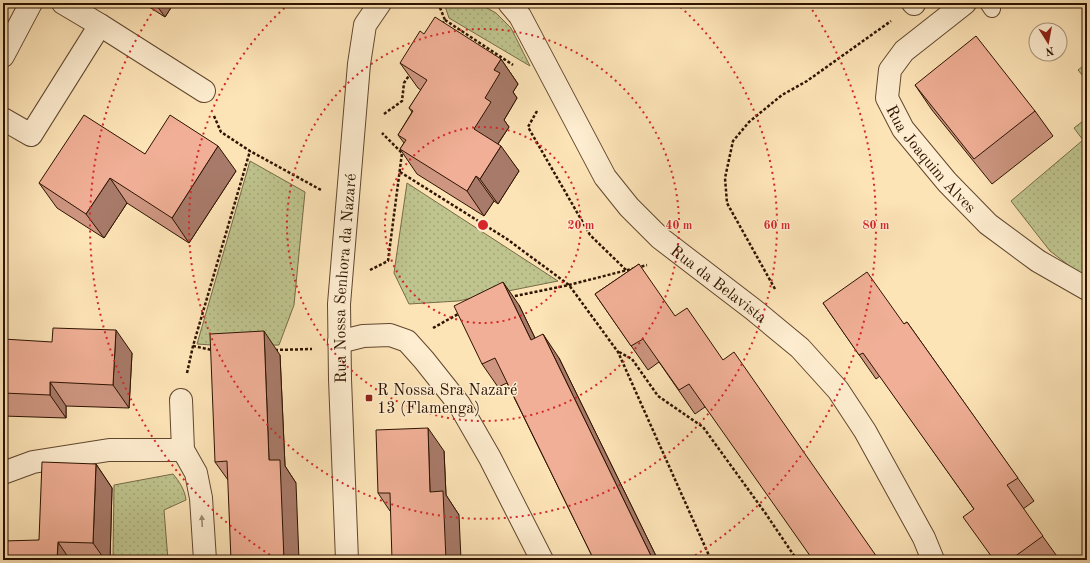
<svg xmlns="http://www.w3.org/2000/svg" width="1090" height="563" viewBox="0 0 1090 563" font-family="'Old Standard TT',serif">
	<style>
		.green { fill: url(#green-dots); stroke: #766c47 }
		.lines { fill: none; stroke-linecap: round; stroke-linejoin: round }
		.lane-casing { stroke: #61472e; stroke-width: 18 }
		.street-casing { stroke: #61472e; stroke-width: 24 }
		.path { stroke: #2d1300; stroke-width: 2.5; stroke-dasharray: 3 2; stroke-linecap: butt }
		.lane { stroke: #feedd0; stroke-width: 16 }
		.street { stroke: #feedd0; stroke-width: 22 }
		.wall { fill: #ce9681; stroke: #2d1300 }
		.shaded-wall { fill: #a87a69; stroke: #2d1300 }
		.building { fill: #f0af96; stroke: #2d1300 }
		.oneway { fill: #a08b72 }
		.ring { fill: none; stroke: #d62828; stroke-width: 2; stroke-dasharray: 2 4 }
		.poi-dot { fill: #8f2418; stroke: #feedd0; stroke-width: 1.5 }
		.labels { text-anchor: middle; stroke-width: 3; stroke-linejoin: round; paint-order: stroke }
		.street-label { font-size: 16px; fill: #2d1300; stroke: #feedd0 }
		.poi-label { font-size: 16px; fill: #2d1300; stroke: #feedd0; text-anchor: start }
		.centre { fill: #d62828; stroke: #feedd0; stroke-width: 2 }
		.ring-label { font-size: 12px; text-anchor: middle; font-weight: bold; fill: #d62828; stroke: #feedd0; stroke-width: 3; stroke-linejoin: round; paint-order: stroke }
	</style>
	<defs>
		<pattern id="green-dots" width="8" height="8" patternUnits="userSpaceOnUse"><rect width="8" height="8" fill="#bfc48e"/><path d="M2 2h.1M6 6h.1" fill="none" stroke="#a4a879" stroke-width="1.8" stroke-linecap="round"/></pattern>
	</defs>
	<rect width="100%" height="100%" fill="#fde4b7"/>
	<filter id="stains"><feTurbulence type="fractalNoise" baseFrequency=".005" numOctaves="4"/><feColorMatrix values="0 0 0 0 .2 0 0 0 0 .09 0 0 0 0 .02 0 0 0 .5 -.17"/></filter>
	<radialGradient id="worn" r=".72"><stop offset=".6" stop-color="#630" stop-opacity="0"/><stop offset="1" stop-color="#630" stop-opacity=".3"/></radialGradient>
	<path class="green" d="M444,3H478L496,13L511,28L530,66L449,18Z
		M1087,63V81L1078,70Z
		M1087,118V273L1080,274L1050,251L1011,201L1083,140L1074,128Z
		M250,161L305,192L294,305L279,345L226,346L197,344Z
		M407,183L558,281L458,301L409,304L394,273Z
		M173,474C179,481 185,490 186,500L164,510L168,560H113L114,485Z"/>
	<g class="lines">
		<defs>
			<path id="lane" d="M988,3L992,9"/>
			<g id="street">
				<path d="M63,3L100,25L204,91"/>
				<path id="s1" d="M509,3L520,16L605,177L629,207L660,238L754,310L800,348L838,390L865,431L924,538L933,560"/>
				<path d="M913,3L914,4"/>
				<path id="s2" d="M965,3L904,51L890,70L887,98L903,129L947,182L988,224L1038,261L1087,289"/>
				<path d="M3,56L31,3"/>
				<path d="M3,119L31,135L100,25"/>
				<path d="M339,342L363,336L390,335L407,341L424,360L459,404L490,458L542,560"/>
				<path d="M181,400L183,450L196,473L201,498L205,560"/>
				<path d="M3,473L33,462L109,450H183"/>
				<path id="s3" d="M347,560L340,379L339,304L359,64L365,25L380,3"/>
			</g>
		</defs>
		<use href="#lane" class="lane-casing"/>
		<use href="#street" class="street-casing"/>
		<path class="path" d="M438,3L445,20
			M442,24L445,20L513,65
			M537,111L528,127L590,235L626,270
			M384,114L402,101L404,83L410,74
			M214,116L221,132L250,151L321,190
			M400,172L507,239L569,285L618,352L711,560
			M370,270L388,261L402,153L382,133
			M775,289L727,203L725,178L733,141L749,122L782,95L807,81L891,21
			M510,297L569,285L647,265
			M433,328L460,313
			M193,346L212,350
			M275,350L312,349
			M619,352L632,359L658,396L703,427L766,514L797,560
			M187,373L193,346L250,151"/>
		<use href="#lane" class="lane"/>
		<use href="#street" class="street"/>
	</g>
	<path class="wall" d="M143,3H174L165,17Z
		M501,59L518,84L513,92L517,98L504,120L509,127L498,144L519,171L498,204L494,201L484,216L417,174L400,149L404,143L398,135L412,112L409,108L421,90L418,88L400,63Z
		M915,85L1035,111L1053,136L992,184L932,110Z
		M145,154L236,171L189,243L127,203L104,238L57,208L39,183Z
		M639,264L705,407L695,414L659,362L648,370L595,294Z
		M823,303L904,324L907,322L1034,501L1023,509L1059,559L1058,560H994L974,509L880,376L876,379Z
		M519,305L535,338L559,358L658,560H594L507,383L498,387L482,364Z
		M3,339L132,353L129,408L66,406V418L3,416Z
		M280,355L285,466L296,483L228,480L215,462Z
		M444,451L446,495L459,515L390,511L378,493Z
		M96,464L112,488L110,560H3L39,540Z"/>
	<path class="shaded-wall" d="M155,3H174L165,17Z
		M501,59L518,84L513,92L517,98L504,120L509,127L491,154L474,129L494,70Z
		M218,146L236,171L189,243L172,218Z
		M501,146L519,171L498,204L480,179Z
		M476,176L494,201L484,216L467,191Z
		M110,178L127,203L104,238L86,214Z
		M503,282L519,305L547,363L531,340Z
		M116,330L132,353L129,408L113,385Z
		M264,331L280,355L285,466L296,483L299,560H284L269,460Z
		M543,334L559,358L658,560H653Z
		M50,382L66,406V418L50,395Z
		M428,428L444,451L446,495L459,515L461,560H446L430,492Z
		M96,464L112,488L110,560H105L93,543Z
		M58,542L70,560H57Z"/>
	<path class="building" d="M435,17L501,59L494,70L500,73L485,98L491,102L474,129L501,146L480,179L476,176L467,191L400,149L406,140L398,135L413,111L409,108L427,80L400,63L420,31L424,34Z
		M976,36L1035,111L974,159L915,85Z
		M84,115L145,154L170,115L218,146L172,218L110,178L86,214L39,183Z
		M639,264L675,316L687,308L723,360L734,352L879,560H813L689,384L679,390L643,339L631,346L595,294Z
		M867,272L904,324L907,322L1018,478L1007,485L1043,536L1010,560H994L963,517L974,509L863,353L859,355L823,303Z
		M503,282L531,340L543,334L653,560H594L495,358L482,364L454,306Z
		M53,328L116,330L113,385L50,382V395L3,393V339L52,342Z
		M264,331L269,460H280L284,560H231L227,461L215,462L210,334Z
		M428,428L430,492L443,491L446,560H392L390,493H378L376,430Z
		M42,462L96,464L93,543L58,542L57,560H3V541L39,540Z"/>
	<defs><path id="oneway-solid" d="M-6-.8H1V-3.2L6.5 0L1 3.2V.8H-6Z"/></defs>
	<use class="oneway" href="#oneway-solid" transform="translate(202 521) rotate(-93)"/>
	<g class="ring">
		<circle cx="483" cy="225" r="98"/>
		<circle cx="483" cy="225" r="196"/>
		<path d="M676 3A294 294 0 1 1 290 3"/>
		<path d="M275 558A393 393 0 0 1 157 5M809 5A393 393 0 0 1 691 558"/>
	</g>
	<rect class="poi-dot" x="365" y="394" width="8" height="8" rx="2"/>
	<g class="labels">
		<g class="street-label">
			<text dy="6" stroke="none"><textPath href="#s2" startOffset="205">Rua Joaquim Alves</textPath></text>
			<text dy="6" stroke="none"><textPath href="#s3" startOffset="282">Rua Nossa Senhora da Nazaré</textPath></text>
			<text dy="6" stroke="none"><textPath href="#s1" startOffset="356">Rua da Belavista</textPath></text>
		</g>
		<g class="poi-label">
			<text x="377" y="395">R Nossa Sra Nazaré<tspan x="377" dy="18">13 (Flamenga)</tspan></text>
		</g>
	</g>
	<circle cx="483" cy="225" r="6" class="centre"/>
	<g class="ring-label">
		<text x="581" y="229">20 m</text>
		<text x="679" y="229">40 m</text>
		<text x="777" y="229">60 m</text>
		<text x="876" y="229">80 m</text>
	</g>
	<rect width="1090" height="563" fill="none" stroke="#fde4b7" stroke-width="16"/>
	<rect x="4" y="4" width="1082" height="555" fill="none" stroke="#2d1300" stroke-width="2"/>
	<rect x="8" y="8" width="1074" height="547" fill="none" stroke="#2d1300"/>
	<g transform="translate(1048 42) rotate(169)"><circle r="19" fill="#feedd0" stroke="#aa967d"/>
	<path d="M0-3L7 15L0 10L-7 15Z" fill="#8f2418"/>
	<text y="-6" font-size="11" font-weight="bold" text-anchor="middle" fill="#2d1300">N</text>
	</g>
	<rect width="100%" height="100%" filter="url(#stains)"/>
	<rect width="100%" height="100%" fill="url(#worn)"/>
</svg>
